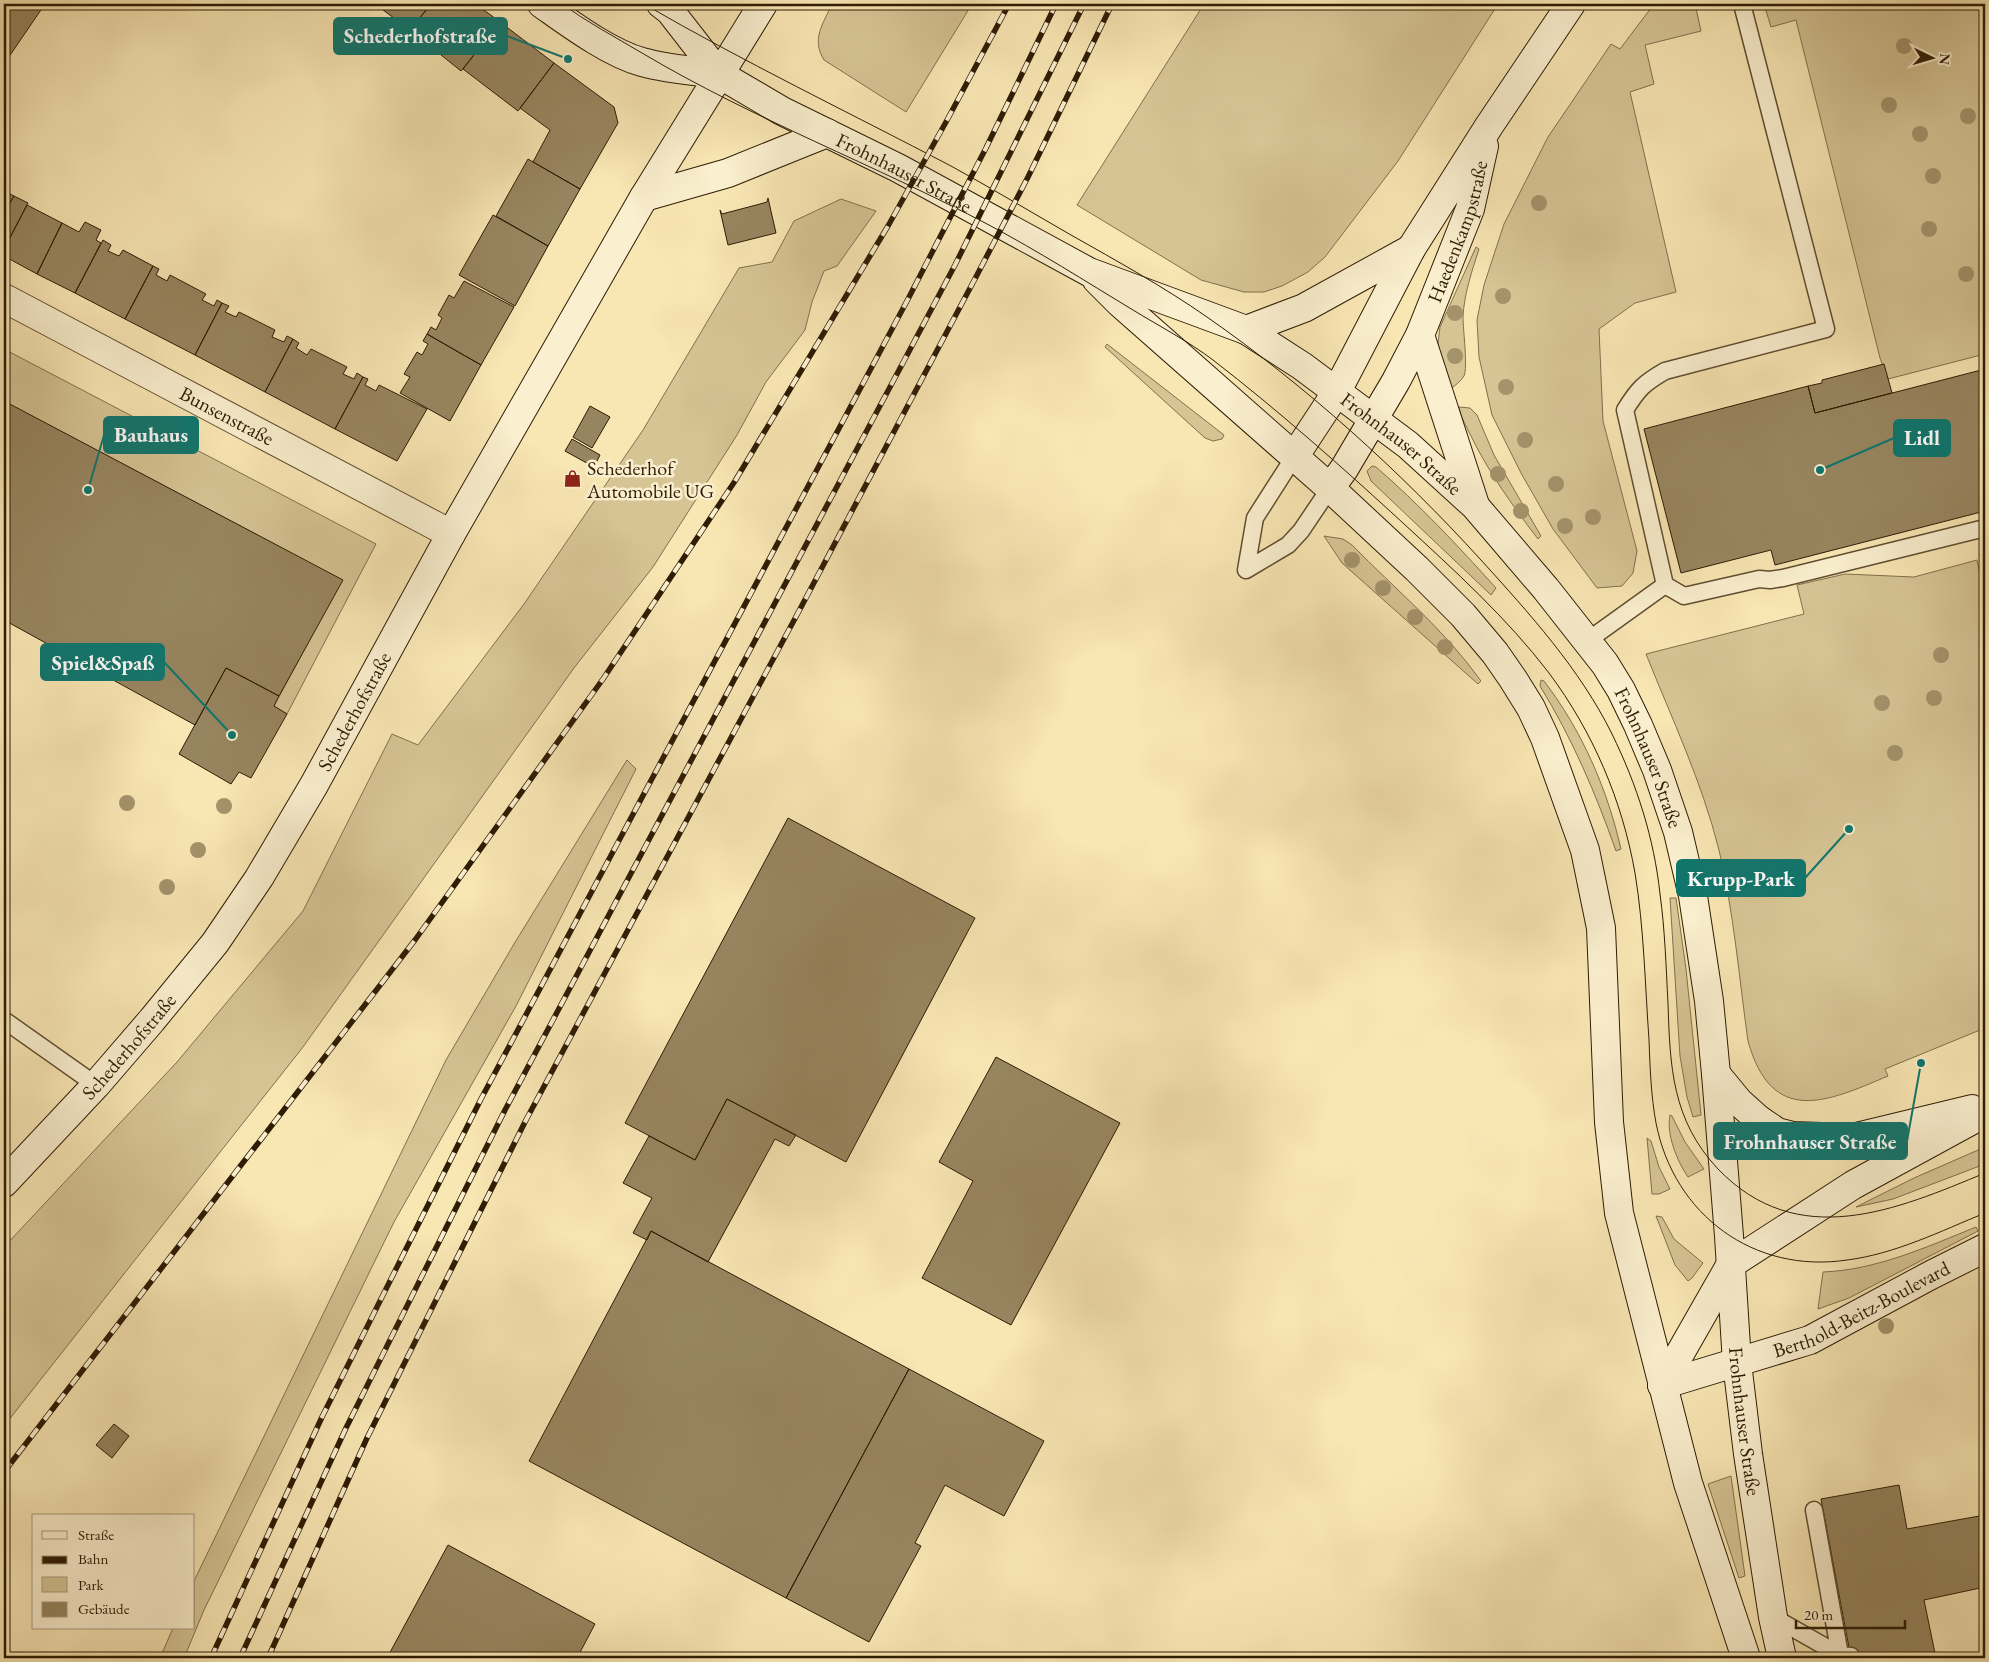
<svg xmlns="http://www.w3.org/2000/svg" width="1989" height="1662" viewBox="0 0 1989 1662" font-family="'EB Garamond',serif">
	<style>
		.green { fill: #d6c495; stroke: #82704c }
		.building { fill: #97855f; stroke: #2e1c04 }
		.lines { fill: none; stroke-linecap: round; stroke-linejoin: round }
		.lane-casing { stroke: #604e30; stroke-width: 19 }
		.street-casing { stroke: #604e30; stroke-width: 30 }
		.secondary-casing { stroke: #2e1c04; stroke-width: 30 }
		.lane { stroke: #faefce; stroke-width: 16 }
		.street { stroke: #faefce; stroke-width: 28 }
		.secondary { stroke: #faefce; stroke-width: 28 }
		.tram { stroke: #2e1c04; stroke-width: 1 }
		.rail-casing { stroke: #2e1c04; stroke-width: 5.5 }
		.rail { stroke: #faefce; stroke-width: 4; stroke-dasharray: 11; stroke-linecap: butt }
		.tree { fill: #a4926b }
		.labels { text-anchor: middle; stroke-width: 5; stroke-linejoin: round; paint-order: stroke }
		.street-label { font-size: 20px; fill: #2e1c04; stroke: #faefce }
		.poi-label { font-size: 20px; fill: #2e1c04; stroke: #faefce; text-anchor: start }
		.leader { fill: none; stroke: #0f766e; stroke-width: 2 }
		.callout-dot { fill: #0f766e; stroke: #faefce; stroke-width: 2 }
		.callout { fill: #0f766e; stroke: #0f766e; stroke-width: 2 }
		.callout-label { font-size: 21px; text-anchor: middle; font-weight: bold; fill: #fff }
	</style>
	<rect width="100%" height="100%" fill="#f8e6b3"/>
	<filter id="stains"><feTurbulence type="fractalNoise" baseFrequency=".004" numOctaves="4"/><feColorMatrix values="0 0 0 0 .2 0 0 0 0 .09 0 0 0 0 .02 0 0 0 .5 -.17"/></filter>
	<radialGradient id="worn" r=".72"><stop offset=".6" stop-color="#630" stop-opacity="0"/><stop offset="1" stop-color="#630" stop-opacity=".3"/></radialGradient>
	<path class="green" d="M832,4H972L906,112L824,60C811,39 823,24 832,4Z
		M1204,4H1498L1398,161L1325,257L1308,272L1282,286L1264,292H1244L1201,280L1077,205Z
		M1654,4H1695L1701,31L1645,45L1654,84L1630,92L1676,292L1635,303L1599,329L1603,421L1637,551L1633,573L1622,586L1597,588L1553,529L1521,473L1492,415L1479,357L1477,320L1484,285L1504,224L1548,137L1611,44L1620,49Z
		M1764,4H1985V354L1888,379L1880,358L1796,20L1771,27Z
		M841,199L876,211L837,266L824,271L812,302L805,330L766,382L737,435L653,567L574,668L303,1047L4,1426V1247L177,1062L303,911L392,734L418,745L524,604L643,430L739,268L772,262L794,221Z
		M1476,247L1479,249C1472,271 1464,294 1463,317C1463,330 1468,367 1464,376C1461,381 1455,386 1450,389L1437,351L1440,327Z
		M1107,344L1224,435L1222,439L1213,441L1205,438L1105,347Z
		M4,349L376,544L287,714L274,706L342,580L4,401Z
		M1459,407L1470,408L1477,415L1494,455L1541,536L1538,539C1512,505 1487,470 1469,432C1465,424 1460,415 1459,407Z
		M1372,466L1376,467C1419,504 1458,546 1496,588L1491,595L1371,481L1367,471Z
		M1324,536L1343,539L1352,545C1396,590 1444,629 1481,681L1478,684L1342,563Z
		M1977,560L1979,570L1985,569V1028L1885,1069L1888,1076C1827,1102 1772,1127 1748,1041C1739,978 1734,913 1719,850C1702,782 1672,719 1646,654L1804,614L1797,585L1845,574L1914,577Z
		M1541,680L1544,681C1582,731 1607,788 1621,849L1616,851C1596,794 1572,738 1540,686Z
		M627,760L636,769L516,1006L394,1222L204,1610L184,1658H160L173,1628H194V1581L446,1060L514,944Z
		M1670,898H1676L1686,969L1701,1115L1693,1117L1687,1097L1680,1056Z
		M1670,1115L1672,1116L1685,1142L1704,1169L1688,1177C1677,1161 1666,1134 1670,1115Z
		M1647,1138L1651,1141L1659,1167L1670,1189L1659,1194H1652Z
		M1985,1147V1164L1893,1199L1856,1207L1914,1178Z
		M1656,1216L1662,1217L1674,1239L1703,1263L1692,1278L1688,1281L1675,1265Z
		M1976,1227L1978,1231L1849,1298L1818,1309L1823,1272C1876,1270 1927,1247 1976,1227Z
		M1731,1476L1745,1576L1739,1578L1708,1484Z"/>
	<path class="building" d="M4,4H45L4,64Z
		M375,4H431L410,30Z
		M431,4H476L500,22L461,71L410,30Z
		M500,22L554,63L518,111L463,69Z
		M554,63L614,107L618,123L580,189L533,162L550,130L520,108Z
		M528,159L580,189L548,246L496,216Z
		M4,191L14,196L4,213Z
		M14,196L28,203L4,249V213Z
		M768,198L776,233L728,245L720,210L722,214L760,204L767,202Z
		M27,205L62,223L37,274L4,256V249Z
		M493,215L548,246L515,306L459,275Z
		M85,222L101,230L96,240L101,243L75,293L37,274L62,223L79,232Z
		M103,240L111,245L108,251L119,256L123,250L153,266L125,319L75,293Z
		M153,266L159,269L156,275L167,281L170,275L206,294L202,300L214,306L217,300L222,303L195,355L125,319Z
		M464,281L514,307L481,365L427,334L431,327L436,330L442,318L438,315L449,295L454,298Z
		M222,303L229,306L225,312L236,317L239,312L275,330L272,337L284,342L287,336L293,339L265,392L195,355Z
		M427,334L481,365L450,421L400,393L410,377L404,374L417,352L422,355L428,344L423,341Z
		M293,339L299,343L296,348L307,355L311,349L347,367L343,374L354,379L357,373L363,377L335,429L265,392Z
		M1884,364L1892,393L1815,413L1808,386L1822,383V380Z
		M1985,369V511L1775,565L1771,550L1681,573L1644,429L1808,386L1815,413Z
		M363,377L368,379L365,385L376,391L379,385L427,409L397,461L335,429Z
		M4,401L343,580L279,696L226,668L195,725L4,620Z
		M590,406L610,417L592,448L573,437Z
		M572,439L600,455L594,467L565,451Z
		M226,668L279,696L274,706L287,714L251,778L239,772L231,784L179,754Z
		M788,818L975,918L846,1162L727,1099L695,1160L625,1123Z
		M996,1057L1120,1123L1011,1325L922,1278L973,1181L939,1162Z
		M727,1099L796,1135L789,1146L775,1139L708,1262L651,1231L647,1240L633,1233L652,1198L623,1183L649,1136L695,1160Z
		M651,1231L909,1369L786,1598L529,1461Z
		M909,1369L1044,1441L1004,1516L945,1485L915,1543L921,1546L869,1642L786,1598Z
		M114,1424L129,1436L112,1458L96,1445Z
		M1899,1485L1907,1529L1985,1515V1587L1924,1600L1936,1658H1851L1821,1499Z
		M448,1545L595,1624L577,1658H387Z"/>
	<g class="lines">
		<defs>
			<path id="lane" d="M1246,570L1255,518L1294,457
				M1246,570L1288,545L1301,531L1330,488
				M1665,585L1684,596L1759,579L1770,580L1783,578L1985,528
				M1587,641L1665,585L1625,410C1638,389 1644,383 1665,371L1826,329L1742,4
				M4,1020L96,1085
				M1814,1510L1840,1655L1851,1656
				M1773,1617L1840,1655L1841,1658"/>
			<g id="street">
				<path id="s1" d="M4,298L451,534"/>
			</g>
			<g id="secondary">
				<path d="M542,4C569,23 609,53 642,62C667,69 694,71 719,74"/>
				<path id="s2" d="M661,4L670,11L719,74L782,111L898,168L1089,272L1246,330L1302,366L1408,445L1475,506L1546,589L1605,664L1621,690L1638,725L1657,770L1678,832L1693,896L1709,1001L1716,1074L1729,1236L1737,1363L1748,1454L1773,1617L1782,1658"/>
				<path d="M644,197L728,173L827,133"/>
				<path d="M1097,280L1120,303L1330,488L1417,569L1463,615L1495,653L1513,679L1531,708L1545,738L1585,850L1601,928L1609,1122L1619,1213L1688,1483L1746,1658"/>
				<path d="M1246,330L1304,308L1411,249"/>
				<path d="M1420,335L1475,505"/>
				<path d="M1294,457L1336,393L1411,249L1489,126L1571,4"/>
				<path id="s3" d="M1330,488L1344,469L1396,381L1420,335L1470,209L1484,146"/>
				<path d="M1716,1074L1739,1102L1758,1119L1777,1132L1793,1136L1852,1138L1972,1109"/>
				<path id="s4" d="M4,1183L96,1085L152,1020L215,943L259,878L314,785L451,534L644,197L763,4"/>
				<path d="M1662,1385L1731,1264L1853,1185L1985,1113"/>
				<path id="s5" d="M1662,1385L1810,1340L1931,1275L1985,1248"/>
			</g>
		</defs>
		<use href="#lane" class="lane-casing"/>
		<use href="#street" class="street-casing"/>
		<use href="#secondary" class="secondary-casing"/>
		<use href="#lane" class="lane"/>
		<use href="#street" class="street"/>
		<use href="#secondary" class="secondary"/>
		<path class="tram" d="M562,4C587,22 615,37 642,53C753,119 875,165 989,225C1038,251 1085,281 1133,310C1159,326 1188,341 1213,360C1279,411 1342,467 1403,523C1454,570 1507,618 1549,673C1593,732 1622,800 1635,873C1644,928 1645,984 1649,1040C1650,1067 1651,1096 1656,1123C1674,1215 1754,1274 1847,1260C1895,1254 1941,1231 1985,1213
			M644,4C744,62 848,112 951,166C991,188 1031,212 1071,235C1117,261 1164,287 1207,317C1306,386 1400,471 1481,560C1529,613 1580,669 1612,734C1637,785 1654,838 1660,894C1665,930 1666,967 1668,1003C1670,1067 1672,1120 1718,1169C1798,1252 1896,1210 1985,1173"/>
		<defs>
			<path id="rail" d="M4,1472L415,940L603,679L735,481L888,226L946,122L1009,4
				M211,1658L322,1417L481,1099L907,301L986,148L1056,4
				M240,1658L346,1428L505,1110L955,265L1084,4
				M268,1658L367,1438L526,1120L799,611L977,275L1028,177L1112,4"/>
		</defs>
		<use href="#rail" class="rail-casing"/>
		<use href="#rail" class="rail"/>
	</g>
	<g class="tree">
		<circle cx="1904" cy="46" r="8"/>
		<circle cx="1889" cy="105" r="8"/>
		<circle cx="1968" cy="116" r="8"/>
		<circle cx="1920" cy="134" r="8"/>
		<circle cx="1933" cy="176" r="8"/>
		<circle cx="1539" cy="203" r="8"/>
		<circle cx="1929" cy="229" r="8"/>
		<circle cx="1966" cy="274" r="8"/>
		<circle cx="1503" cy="296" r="8"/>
		<circle cx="1455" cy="313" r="8"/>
		<circle cx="1455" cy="356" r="8"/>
		<circle cx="1506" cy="387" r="8"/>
		<circle cx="1525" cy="440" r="8"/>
		<circle cx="1498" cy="474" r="8"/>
		<circle cx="1556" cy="484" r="8"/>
		<circle cx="1521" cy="511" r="8"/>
		<circle cx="1593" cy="517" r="8"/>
		<circle cx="1565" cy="526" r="8"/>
		<circle cx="1352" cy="560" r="8"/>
		<circle cx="1383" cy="588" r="8"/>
		<circle cx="1415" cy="617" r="8"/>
		<circle cx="1445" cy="647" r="8"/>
		<circle cx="1941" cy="655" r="8"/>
		<circle cx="1934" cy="698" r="8"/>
		<circle cx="1882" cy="703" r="8"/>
		<circle cx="1895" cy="753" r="8"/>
		<circle cx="127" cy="803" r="8"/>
		<circle cx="224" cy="806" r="8"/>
		<circle cx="198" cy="850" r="8"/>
		<circle cx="167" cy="887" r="8"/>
		<circle cx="1886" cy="1326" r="8"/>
	</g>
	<defs>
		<symbol id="shop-bare" viewBox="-9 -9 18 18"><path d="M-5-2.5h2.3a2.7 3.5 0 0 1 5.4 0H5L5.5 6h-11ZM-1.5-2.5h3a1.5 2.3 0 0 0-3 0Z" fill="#8f2418" stroke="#faefce" stroke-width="2.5" paint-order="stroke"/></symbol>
	</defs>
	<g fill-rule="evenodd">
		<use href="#shop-bare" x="560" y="466" width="25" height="25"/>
	</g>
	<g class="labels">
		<g class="street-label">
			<text dy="7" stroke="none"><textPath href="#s2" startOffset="301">Frohnhauser Straße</textPath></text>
			<text dy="7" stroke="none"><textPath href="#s3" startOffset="288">Haedenkampstraße</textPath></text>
			<text dy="7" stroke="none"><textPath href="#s1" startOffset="252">Bunsenstraße</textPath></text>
			<text dy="7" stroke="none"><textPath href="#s2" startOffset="871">Frohnhauser Straße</textPath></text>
			<text dy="7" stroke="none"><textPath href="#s4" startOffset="590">Schederhofstraße</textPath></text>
			<text dy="7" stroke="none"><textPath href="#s2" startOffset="1276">Frohnhauser Straße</textPath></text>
			<text dy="7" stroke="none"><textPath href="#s4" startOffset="185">Schederhofstraße</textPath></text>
			<text dy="7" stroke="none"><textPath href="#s5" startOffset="214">Berthold-Beitz-Boulevard</textPath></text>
			<text dy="7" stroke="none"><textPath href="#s2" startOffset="1950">Frohnhauser Straße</textPath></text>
		</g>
		<g class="poi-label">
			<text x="587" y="475">Schederhof<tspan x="587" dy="23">Automobile UG</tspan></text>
		</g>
	</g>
	<path class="leader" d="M568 59L507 36M88 490L104 435M1820 470L1894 438M232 735L164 662M1849 829L1805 878M1921 1063L1907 1141"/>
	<g class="callout-dot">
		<circle cx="568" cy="59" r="5"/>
		<circle cx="88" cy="490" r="5"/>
		<circle cx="1820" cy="470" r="5"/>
		<circle cx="232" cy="735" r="5"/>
		<circle cx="1849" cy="829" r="5"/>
		<circle cx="1921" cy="1063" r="5"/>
	</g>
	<g class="callout">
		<rect x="334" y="18" width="173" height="36" rx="5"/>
		<rect x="104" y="417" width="94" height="36" rx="5"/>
		<rect x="1894" y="420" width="56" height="36" rx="5"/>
		<rect x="41" y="644" width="123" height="36" rx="5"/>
		<rect x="1677" y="860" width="128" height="36" rx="5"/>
		<rect x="1714" y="1123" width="193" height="36" rx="5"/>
	</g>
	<g class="callout-label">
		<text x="420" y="43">Schederhofstraße</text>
		<text x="151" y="442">Bauhaus</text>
		<text x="1922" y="445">Lidl</text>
		<text x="103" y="670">Spiel&amp;Spaß</text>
		<text x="1741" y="886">Krupp-Park</text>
		<text x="1810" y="1149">Frohnhauser Straße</text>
	</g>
	<rect width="1989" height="1662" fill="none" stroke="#f8e6b3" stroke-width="20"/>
	<rect x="5" y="5" width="1979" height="1652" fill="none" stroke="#2e1c04" stroke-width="2.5"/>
	<rect x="10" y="10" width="1969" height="1642" fill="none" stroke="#2e1c04"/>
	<rect x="32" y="1514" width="162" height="115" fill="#faefce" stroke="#a89b7d"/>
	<rect x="42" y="1531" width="25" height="8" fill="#faefce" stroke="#a89b7d"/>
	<text x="78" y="1540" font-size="15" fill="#2e1c04">Straße</text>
	<rect x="42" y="1556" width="25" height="8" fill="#2e1c04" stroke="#a89b7d"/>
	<text x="78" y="1564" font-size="15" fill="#2e1c04">Bahn</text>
	<rect x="42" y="1577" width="25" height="15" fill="#d6c495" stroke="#a89b7d"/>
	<text x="78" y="1590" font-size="15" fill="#2e1c04">Park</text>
	<rect x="42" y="1602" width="25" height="15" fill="#97855f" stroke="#a89b7d"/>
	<text x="78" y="1614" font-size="15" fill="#2e1c04">Gebäude</text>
	<g transform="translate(1932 58) rotate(95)" stroke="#faefce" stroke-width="4" paint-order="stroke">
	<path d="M0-4L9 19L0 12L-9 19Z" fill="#2e1c04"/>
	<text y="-8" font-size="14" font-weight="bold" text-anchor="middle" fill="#2e1c04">N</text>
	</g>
	<path d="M1796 1620v8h109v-8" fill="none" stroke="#2e1c04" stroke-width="2.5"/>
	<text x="1804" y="1620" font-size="15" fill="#2e1c04" stroke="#faefce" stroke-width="4" paint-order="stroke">20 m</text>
	<rect width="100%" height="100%" filter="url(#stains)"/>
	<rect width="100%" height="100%" fill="url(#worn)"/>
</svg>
